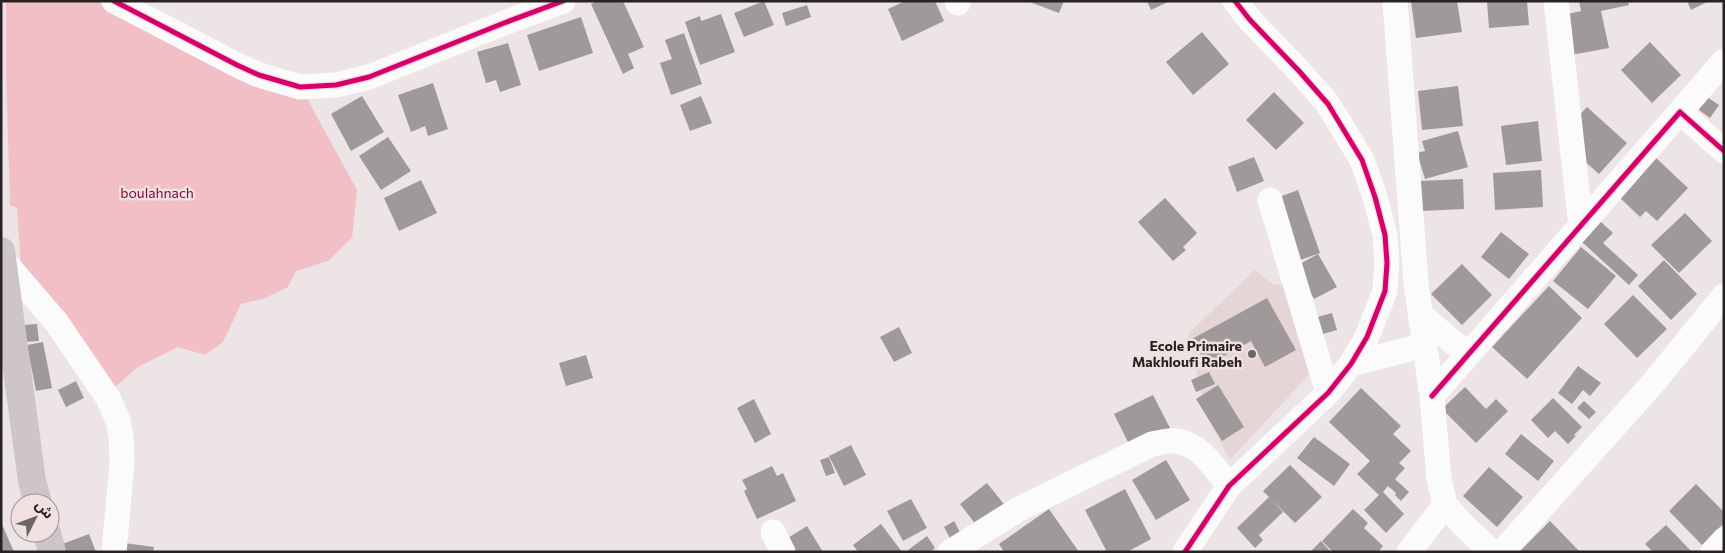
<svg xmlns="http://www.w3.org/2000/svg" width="1725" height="553" viewBox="0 0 1725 553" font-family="Commissioner,'Noto Sans Arabic',sans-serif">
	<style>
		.built { fill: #e5d5d6 }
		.green { fill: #f3bfc6 }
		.building { fill: #9f999a }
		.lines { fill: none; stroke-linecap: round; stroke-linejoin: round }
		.minor { stroke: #fcfbfb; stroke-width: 25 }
		.major { stroke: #cdc5c6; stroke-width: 28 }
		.cycleway-casing { stroke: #f0e0e2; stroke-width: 8 }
		.cycleway { stroke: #d6006c; stroke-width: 5 }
		.poi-dot { fill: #6d6667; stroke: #f0e0e2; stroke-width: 2 }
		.labels { text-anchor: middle; stroke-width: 5; stroke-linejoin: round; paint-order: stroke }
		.park-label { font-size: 14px; fill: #800930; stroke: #f0e0e2 }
		.poi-label { font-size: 14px; font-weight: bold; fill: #282223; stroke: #f0e0e2; text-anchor: end }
	</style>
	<rect width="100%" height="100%" fill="#ece4e5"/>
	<path class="built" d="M1255,270L1274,285L1289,284L1313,370L1230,460L1206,415L1188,334Z"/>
	<path class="green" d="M6,1H97L191,53L305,95L357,190L352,238L328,261L296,271L288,287L263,299L241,304L223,342L205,355L178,347L138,367L114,388L21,267L17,208L10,205L6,72Z"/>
	<path class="building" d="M597,1H623L644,47L628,54L634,68L623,74L591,4Z
		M764,1L774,25L744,37L734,13Z
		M905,1H935L944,21L902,41L888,9Z
		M1027,1H1064L1059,13Z
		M1147,1H1170L1151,10Z
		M1411,1H1457L1462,32L1416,38Z
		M1487,1H1527L1529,25L1489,28Z
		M1579,1H1628L1629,5L1601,11L1609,48L1571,55L1563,15L1581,11Z
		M1687,1H1709L1691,10Z
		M807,5L811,17L786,26L782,13Z
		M721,14L735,52L700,65L685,22L700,16L701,21Z
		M581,17L593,53L539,71L527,35Z
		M1202,32L1229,64L1193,95L1166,62Z
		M684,33L702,84L671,95L660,63L672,59L665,40Z
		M1650,42L1681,75L1652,103L1621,70Z
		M508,43L521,85L500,92L496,80L486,83L477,52Z
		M433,83L448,129L428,136L425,126L411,132L398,95Z
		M1458,86L1463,126L1422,130L1418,91Z
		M1274,92L1304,123L1276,150L1246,120Z
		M1704,95L1719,105L1710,118L1695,107Z
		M362,96L384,132L351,151L331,114Z
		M701,96L712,123L690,131L680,105Z
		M1587,107L1627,143L1599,174L1564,143L1575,120Z
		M1538,121L1542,161L1506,165L1501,126Z
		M1458,131L1468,167L1425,179L1417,153L1425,151L1422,141Z
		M388,137L411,171L381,190L359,156Z
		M1254,157L1264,181L1237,192L1228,167Z
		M1655,157L1688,188L1657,221L1646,211L1640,217L1618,196Z
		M1541,170L1543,207L1495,210L1493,173Z
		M1463,179L1464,209L1422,211L1420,181Z
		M421,180L437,213L399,231L384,198Z
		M1298,190L1320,253L1292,263L1269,201Z
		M1165,198L1197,233L1183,247L1186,250L1173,261L1138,222Z
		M1685,213L1712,241L1679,273L1651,245Z
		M1601,222L1613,233L1603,243L1638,275L1629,285L1582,242Z
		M1501,232L1529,254L1509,279L1481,257Z
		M1581,247L1616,276L1588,309L1553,281Z
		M1318,254L1337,287L1314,299L1296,266Z
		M1664,260L1697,294L1671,320L1638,286Z
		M1462,264L1492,295L1462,325L1431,294Z
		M1549,286L1582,318L1527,379L1492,347Z
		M1633,295L1667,329L1637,358L1604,324Z
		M1267,298L1296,350L1265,367L1251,341L1207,365L1192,339Z
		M1332,313L1337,330L1319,335L1314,318Z
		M37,324L39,341L23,342L22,325Z
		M899,327L912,353L894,362L880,337Z
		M43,342L52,388L36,391L27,345Z
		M586,355L593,378L566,386L559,363Z
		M1578,366L1601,383L1590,396L1583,390L1572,404L1558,393Z
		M1209,372L1215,384L1196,392L1191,380Z
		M76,381L84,398L66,407L58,390Z
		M1218,385L1244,427L1222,441L1196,399Z
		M1465,387L1486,409L1496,399L1508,411L1476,443L1442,409Z
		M1361,388L1401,426L1393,434L1411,451L1399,463L1405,468L1395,479L1409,492L1401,501L1395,495L1396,493L1388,486L1383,492L1404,514L1386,533L1364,510L1379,495L1357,474L1370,461L1329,422Z
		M1153,395L1170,428L1131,448L1114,414Z
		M1553,398L1582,427L1574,435L1576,436L1568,444L1555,431L1548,438L1531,420Z
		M754,399L771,434L755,443L737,408Z
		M1584,401L1596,412L1589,419L1577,408Z
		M1521,434L1554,461L1538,481L1505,454Z
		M1314,437L1350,464L1334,486L1297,458Z
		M851,445L866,475L844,486L829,456Z
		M829,457L835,473L826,476L820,460Z
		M1166,460L1190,500L1156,520L1132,480Z
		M1290,465L1322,497L1295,523L1271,499L1283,512L1259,535L1263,540L1255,548L1237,528L1269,497L1263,491Z
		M772,466L777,476L783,473L796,501L757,519L744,491L747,489L742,480Z
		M1489,467L1523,497L1497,527L1463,496Z
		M987,483L1007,508L980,530L960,504Z
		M1696,484L1724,512V523L1702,545L1669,511Z
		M1125,489L1151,539L1127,552H1107L1085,510Z
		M911,499L927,528L903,541L887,511Z
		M1049,509L1079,552H1004L999,544Z
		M1353,509L1368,523L1364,528L1383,546L1378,552H1333L1322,541Z
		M954,521L961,534L951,540L944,527Z
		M1550,521L1580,552H1519Z
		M1,522L14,552H1Z
		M881,524L902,552H858L853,545Z
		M1666,525L1692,552H1653L1645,544Z
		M807,526L823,552H778L775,546Z
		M89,534L96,552H60L57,546Z
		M927,536L935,548L930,552H909L908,550Z
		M1321,541L1331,552H1310Z
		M117,542L154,547L153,552H115Z"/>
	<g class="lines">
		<path class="minor" d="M114,1L237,65L259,75L300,87L336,85L369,77L504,23L563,1
			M957,1L958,3
			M1395,1L1416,283L1432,396L1439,479L1445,505L1465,527L1492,552
			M1556,1L1581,226
			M1680,112L1724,61
			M1270,200L1328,393
			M2,259L57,323L108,398L118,420L121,436L122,463L114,552
			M1422,316L1468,355
			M1351,364L1425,345
			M1432,396L1680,112L1724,151
			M773,532L783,552
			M950,552L1019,509L1152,444C1160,443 1169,440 1176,441C1200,443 1215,469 1229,486
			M1185,552L1229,486L1328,393L1351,364L1367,337L1385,291L1387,263L1385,235L1375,197L1362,160L1328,104L1299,71L1250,20L1235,1
			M1409,552L1445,505
			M1502,552L1654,382L1724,296
			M1713,552L1724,540"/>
		<path class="major" d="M1,251L32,481L38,503
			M47,533L52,552"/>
		<defs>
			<path id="cycleway" d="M114,1L237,65L259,75L300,87L336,85L369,77L504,23L563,1
				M1432,396L1680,112L1724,151
				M1185,552L1229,486L1328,393L1351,364L1367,337L1385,291L1387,263L1385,235L1375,197L1362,160L1328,104L1299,71L1250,20L1235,1"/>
		</defs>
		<use href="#cycleway" class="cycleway-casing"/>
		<use href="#cycleway" class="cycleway"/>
	</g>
	<circle class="poi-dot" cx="1252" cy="354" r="5"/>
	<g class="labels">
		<g class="park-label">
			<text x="157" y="198">boulahnach</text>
		</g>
		<g class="poi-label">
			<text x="1242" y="351">Ecole Primaire<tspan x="1242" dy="16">Makhloufi Rabeh</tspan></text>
		</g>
	</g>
	<rect width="1725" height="553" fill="none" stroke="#282223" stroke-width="5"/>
	<g transform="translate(35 518) rotate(48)"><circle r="24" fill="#f0e0e2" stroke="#a09496"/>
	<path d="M0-4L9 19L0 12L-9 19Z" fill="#6d6667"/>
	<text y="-8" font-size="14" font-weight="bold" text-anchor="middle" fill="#282223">ش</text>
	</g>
</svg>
